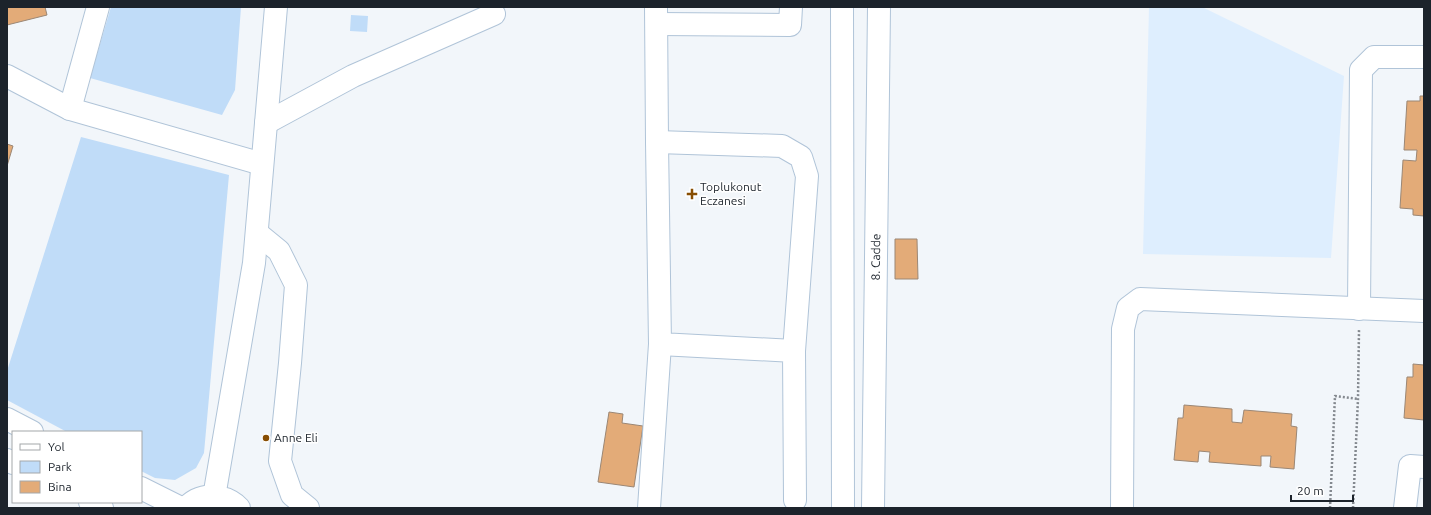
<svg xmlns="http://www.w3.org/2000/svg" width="1431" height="515" viewBox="0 0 1431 515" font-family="Ubuntu,sans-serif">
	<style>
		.built { fill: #deeefe }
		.green { fill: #c0dcf8 }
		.building { fill: #e3ab78; stroke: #9b8775 }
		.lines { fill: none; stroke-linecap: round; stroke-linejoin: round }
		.minor-casing { stroke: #b0c4d8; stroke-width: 24 }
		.path { stroke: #84898f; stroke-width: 2.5; stroke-dasharray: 2 2; stroke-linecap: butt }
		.minor { stroke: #fff; stroke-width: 22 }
		.poi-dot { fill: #874d02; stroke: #fff; stroke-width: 1.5 }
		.labels { text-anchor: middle; stroke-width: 3; stroke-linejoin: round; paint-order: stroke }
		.poi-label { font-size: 12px; fill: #1c232b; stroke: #fff; text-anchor: start }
		.street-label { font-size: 12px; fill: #1c232b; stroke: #fff }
	</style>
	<rect width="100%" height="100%" fill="#f2f6fa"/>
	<path class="built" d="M1149,7H1202L1344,76L1331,258L1143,254Z"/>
	<path class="green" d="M111,7H241L235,90L222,115L90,78Z
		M351,15L368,16L367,32L350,31Z
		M81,137L229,175L204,453L196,468L175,480L155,478L141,471V432H67L7,400V371Z"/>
	<path class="building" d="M7,7H45L47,15L7,25Z
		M1420,96H1424V216L1413,215V209L1400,208L1403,160L1416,161L1417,150H1404L1407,101H1420Z
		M7,144L13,146L7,166Z
		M895,239H917L918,279H895Z
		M1413,364L1424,365V420L1404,418L1407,377H1413Z
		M1184,405L1232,409V422L1242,423L1244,410L1292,414L1291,426L1297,427L1294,469L1270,467L1271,456H1261V466L1209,462L1210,452L1199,451L1198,462L1174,460L1178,418H1183Z
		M609,412L623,414L622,423L643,426L634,487L598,482Z"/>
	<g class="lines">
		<defs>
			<g id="minor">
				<path d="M656,7L657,142L660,344L794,351L795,500"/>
				<path d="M842,7L843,508"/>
				<path d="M657,24L790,25L791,7"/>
				<path d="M7,76L70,109L262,164"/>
				<path d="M70,109L98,7"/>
				<path d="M266,123L353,76L494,14"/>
				<path d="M657,142L782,146L801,157L807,176L794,351"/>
				<path d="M257,233L279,251L296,285L290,363L280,461L292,495L308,508"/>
				<path d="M1359,309L1361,70L1374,57H1424"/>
				<path d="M7,419L32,432"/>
				<path d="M7,460L13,463"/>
				<path d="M141,488L181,508"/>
				<path d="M214,497L254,263L276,7"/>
				<path d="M90,502L102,508"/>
				<path d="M185,508C189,505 192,502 196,500C210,493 229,497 239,508"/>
				<path d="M649,508L660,344"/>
				<path id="s1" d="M873,508L879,7"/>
				<path d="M1122,508L1123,329L1128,308L1140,299L1424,311"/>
				<path d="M1405,508L1410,466L1424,467"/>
			</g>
		</defs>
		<use href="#minor" class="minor-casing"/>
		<path class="path" d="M1330,508L1335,396L1358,399
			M1353,508L1358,399L1359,330"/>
		<use href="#minor" class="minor"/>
	</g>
	<g class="poi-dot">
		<path d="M690 188h4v4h4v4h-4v4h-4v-4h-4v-4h4z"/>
		<circle cx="266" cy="438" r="4"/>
	</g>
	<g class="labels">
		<g class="poi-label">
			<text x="700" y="191">Toplukonut<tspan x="700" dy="14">Eczanesi</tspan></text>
			<text x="274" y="442">Anne Eli</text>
		</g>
		<g class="street-label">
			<text dy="4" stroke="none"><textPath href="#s1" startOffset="251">8. Cadde</textPath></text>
		</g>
	</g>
	<rect width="1431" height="515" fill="none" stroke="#1c232b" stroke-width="16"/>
	<rect x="12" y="431" width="130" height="72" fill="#ffffff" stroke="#a4a7aa"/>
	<rect x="20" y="444" width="20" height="6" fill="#ffffff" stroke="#a4a7aa"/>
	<text x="48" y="451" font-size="12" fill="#1c232b">Yol</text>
	<rect x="20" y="461" width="20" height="12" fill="#c0dcf8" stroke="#a4a7aa"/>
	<text x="48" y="471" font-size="12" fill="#1c232b">Park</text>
	<rect x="20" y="481" width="20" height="12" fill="#e3ab78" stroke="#a4a7aa"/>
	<text x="48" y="491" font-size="12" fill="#1c232b">Bina</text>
	<path d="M1291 495v6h62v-6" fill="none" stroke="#1c232b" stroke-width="2"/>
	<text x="1297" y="495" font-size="12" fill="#1c232b" stroke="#ffffff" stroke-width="3" paint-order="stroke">20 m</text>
</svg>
